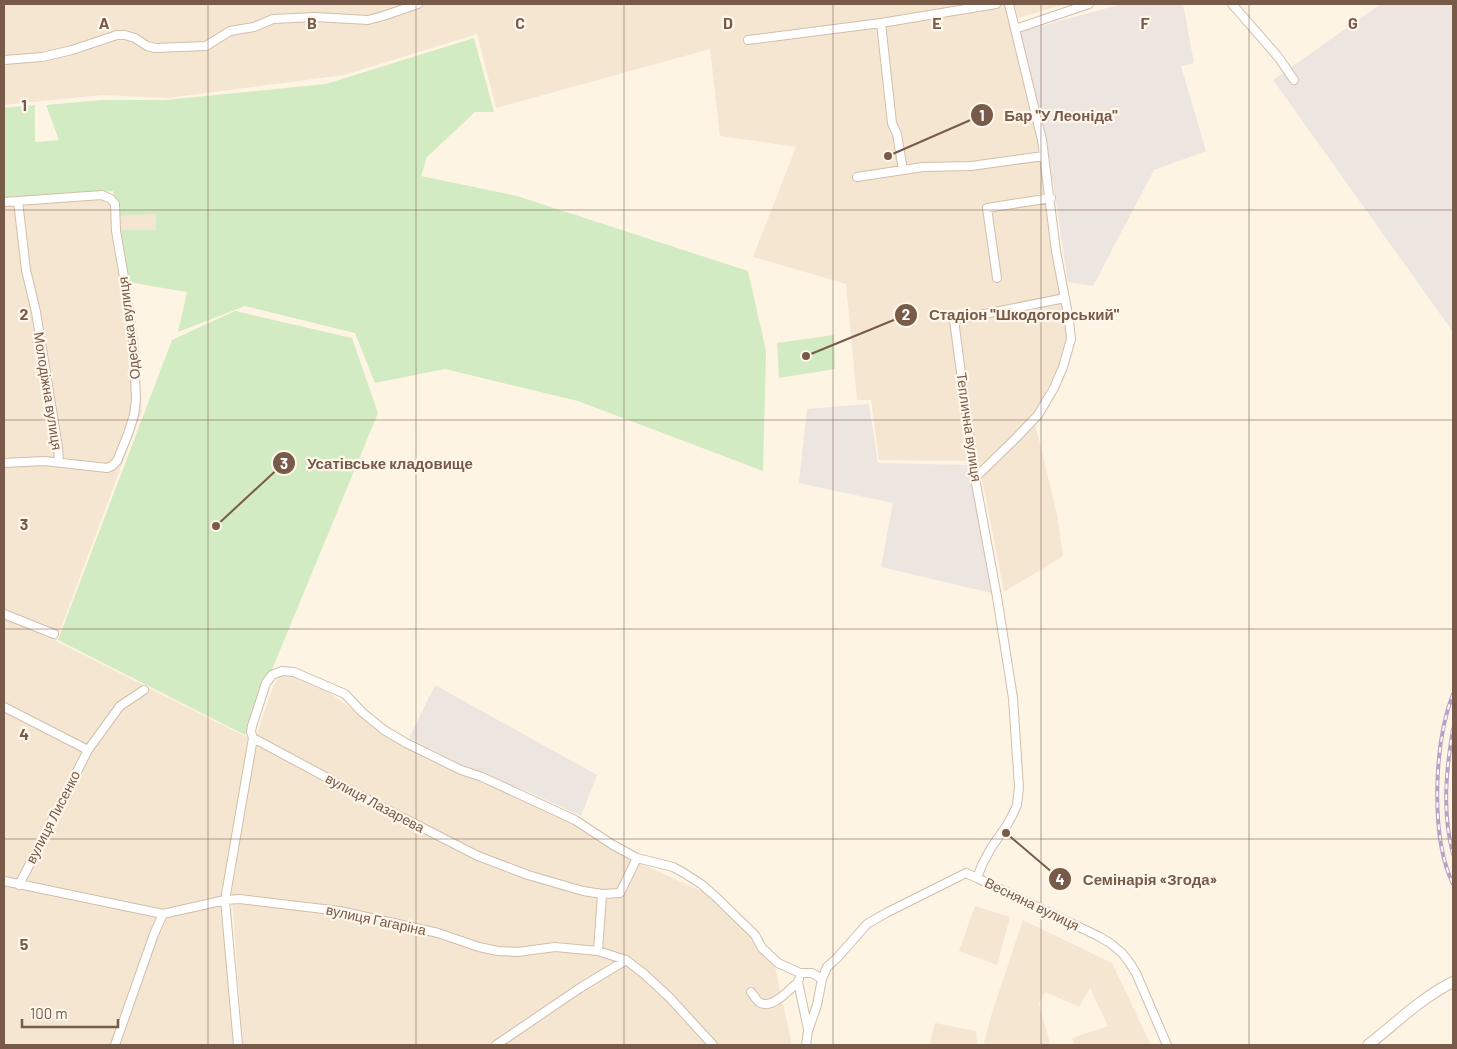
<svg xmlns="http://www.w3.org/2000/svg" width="1457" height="1049" viewBox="0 0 1457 1049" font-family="Barlow,sans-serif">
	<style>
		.residential { fill: #f5e6d2 }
		.industrial { fill: #ede5df }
		.green { fill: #d2ebc2 }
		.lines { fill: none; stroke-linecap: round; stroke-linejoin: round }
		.street-casing { stroke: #d1beac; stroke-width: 10 }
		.secondary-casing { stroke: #d4bdaa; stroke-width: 12 }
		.street { stroke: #fff; stroke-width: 8 }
		.secondary { stroke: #fff; stroke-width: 10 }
		.rail-casing { stroke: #b7a2c7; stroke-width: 4 }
		.rail { stroke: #fff7eb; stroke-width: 2; stroke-dasharray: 5.5; stroke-linecap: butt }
		.grid { fill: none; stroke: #775a48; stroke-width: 1; stroke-opacity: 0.55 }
		.labels { text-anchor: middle; stroke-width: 4.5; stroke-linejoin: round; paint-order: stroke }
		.street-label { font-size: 14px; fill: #775a48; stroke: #fff7eb }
		.grid-label { font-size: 16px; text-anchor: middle; font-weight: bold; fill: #775a48; stroke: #fff7eb; stroke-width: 4.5; stroke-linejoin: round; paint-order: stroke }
		.leader { fill: none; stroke: #775a48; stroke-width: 2 }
		.callout-dot { fill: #775a48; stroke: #fff7eb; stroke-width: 2 }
		.mark-label { font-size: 15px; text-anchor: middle; font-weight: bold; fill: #fff }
		.callout-label { font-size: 15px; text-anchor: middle; font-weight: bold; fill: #775a48; stroke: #fff7eb; stroke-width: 4.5; stroke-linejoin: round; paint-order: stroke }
	</style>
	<rect width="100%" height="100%" fill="#fdf4e4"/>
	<path class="residential" d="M4,4H1007L1041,152L1051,246L1068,337L1058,369L1033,415L1057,514L1063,556L1004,592L979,464L968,461L879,460L871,400H857L846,284L753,257L796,147L720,136L710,49L496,108L477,34L344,75L168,98L102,95L4,105Z
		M1014,4H1065L1018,18Z
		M102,197L109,202L142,411L56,641L250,739L223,893L233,1045H4V206Z
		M156,214V230H121L119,216Z
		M293,674L323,688L383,732L563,817L633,860L721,900L774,962L792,1045H243L231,887L258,730L273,687L279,677Z
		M975,906L1010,917L997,965L959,951Z
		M1023,920L1112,963L1151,1045H1074L1072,1038L1108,1026L1090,988L1079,1007L1045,992L1039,1004L1050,1043L1045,1045H985L984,1042L992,1013Z
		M935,1023L976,1031L977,1045H933L930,1043Z"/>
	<path class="industrial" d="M1122,4H1183L1194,63L1181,66L1206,151L1154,170L1093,286L1068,282L1049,155L1019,32Z
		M1381,4H1453V332L1273,80Z
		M869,404L878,463L969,465L996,594L881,567L893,503L799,483L807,409Z
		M435,685L597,775L581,816L529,792L468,768L409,738Z"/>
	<path class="green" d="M474,38L494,112H475L427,157L421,176L517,196L748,271L766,351L763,471L578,401L445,369L375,383L355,333L245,306L178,332L187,292L128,282L121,230H156V214L119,216L113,191L4,200V108L35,105V142L59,140L46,105L102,100H165L326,84Z
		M235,311L352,338L378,413L245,735L58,640L172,340Z
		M834,335L835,369L779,378L777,343Z"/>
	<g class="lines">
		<defs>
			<path id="street" d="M1232,4L1279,58L1294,80
				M881,23L892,123L897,134L903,170
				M1015,29L1089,4
				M748,40L881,23L996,4
				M4,60L42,57L72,50L117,35H125L135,38L147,46L155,48L206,46L230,31L254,27L273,19L315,17L368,20L383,16L418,4
				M857,177L923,167L971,166L1044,156
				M18,201L26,270L36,312L58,447L59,462
				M4,202L102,195L111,199L115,204L116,231L124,277L134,349L136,400L134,415L128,434L117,461L112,466L107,468L44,461L4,463
				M997,278L987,208L1051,198
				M1065,298L954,320L975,478L997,597L1013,698L1019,787L1017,805L1013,814L1007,825L991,848L982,865L977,878L1098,936L1110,943L1122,953L1129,962L1136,973L1167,1045
				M975,478L1015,439L1038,415L1054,388L1063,367L1071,339L1069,320L1056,251L1042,140L1009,4
				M4,614L54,634
				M4,707L88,750
				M253,738L251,732L252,726L266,683L272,675L282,671L294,672L345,694L362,712L384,730L406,743L461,770L482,777L575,820L613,845L637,858L673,867L684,873L701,884L715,896L755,935L762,948L778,963L800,973H812L822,979L817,1005L808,1031L806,1045
				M4,881L163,914L225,900L240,899L340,911L438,933L479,947L498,951L518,952L555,947L598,951L626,960L643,973L669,997L713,1045
				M19,885L88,750L120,706L144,690
				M598,951L602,894
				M799,979L798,982L808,1029
				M822,979L827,967L837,958L867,924L886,913L966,873L977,878
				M751,992C754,995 756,1000 759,1002C771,1011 790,989 798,982
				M115,1045L154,934L163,914
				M238,1045L225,900L253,738L376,804L478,856L528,875L583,891L602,894L620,893L637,858
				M496,1045L580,988L626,960"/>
			<path id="secondary" d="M1368,1045C1395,1024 1422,997 1453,982"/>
		</defs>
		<use href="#street" class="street-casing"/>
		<use href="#secondary" class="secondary-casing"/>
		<use href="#street" class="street"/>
		<use href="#secondary" class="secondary"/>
		<defs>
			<path id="rail" d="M1453,694C1434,743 1430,836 1453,884
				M1453,729C1446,770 1442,813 1453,854"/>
		</defs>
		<use href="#rail" class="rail-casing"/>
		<use href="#rail" class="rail"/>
	</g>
	<path class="grid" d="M208,4V1045M416,4V1045M624,4V1045M833,4V1045M1041,4V1045M1249,4V1045M4,210H1453M4,420H1453M4,629H1453M4,839H1453"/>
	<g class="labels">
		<g class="street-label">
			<text transform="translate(129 328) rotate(-97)" y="5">Одеська вулиця</text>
			<text transform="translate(48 391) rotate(81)" y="5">Молодіжна вулиця</text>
			<text transform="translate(969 427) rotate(82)" y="5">Теплична вулиця</text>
			<text transform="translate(375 803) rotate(28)" y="5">вулиця Лазарева</text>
			<text transform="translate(53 817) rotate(-63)" y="5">вулиця Лисенко</text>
			<text transform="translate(1032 904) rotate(26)" y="5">Весняна вулиця</text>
			<text transform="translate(376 920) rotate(12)" y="5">вулиця Гагаріна</text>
		</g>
	</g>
	<g class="grid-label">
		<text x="104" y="29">A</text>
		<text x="312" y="29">B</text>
		<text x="520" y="29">C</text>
		<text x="728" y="29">D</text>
		<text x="937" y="29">E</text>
		<text x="1145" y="29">F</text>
		<text x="1353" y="29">G</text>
		<text x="24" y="111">1</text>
		<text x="24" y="320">2</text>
		<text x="24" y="530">3</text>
		<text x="24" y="740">4</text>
		<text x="24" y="950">5</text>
	</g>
	<path class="leader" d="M888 156L982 115M806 356L906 315M216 526L284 463M1006 833L1060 879"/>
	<g class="callout-dot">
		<circle cx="888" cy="156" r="5"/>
		<circle cx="806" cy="356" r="5"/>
		<circle cx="216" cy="526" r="5"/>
		<circle cx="1006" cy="833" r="5"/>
		<circle cx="982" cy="115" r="12"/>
		<circle cx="906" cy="315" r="12"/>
		<circle cx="284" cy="463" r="12"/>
		<circle cx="1060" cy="879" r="12"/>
	</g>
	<g class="mark-label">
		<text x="982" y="121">1</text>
		<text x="906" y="320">2</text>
		<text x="284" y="469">3</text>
		<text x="1060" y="885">4</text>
	</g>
	<g class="callout-label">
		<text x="1061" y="121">Бар "У Леоніда"</text>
		<text x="1024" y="320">Стадіон "Шкодогорський"</text>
		<text x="390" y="469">Усатівське кладовище</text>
		<text x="1150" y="885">Семінарія «Згода»</text>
	</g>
	<rect width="1457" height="1049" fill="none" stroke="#775a48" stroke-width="10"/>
	<path d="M22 1019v8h96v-8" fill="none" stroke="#775a48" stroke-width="2.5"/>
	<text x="30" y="1019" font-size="15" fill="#775a48" stroke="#fff7eb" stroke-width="4" paint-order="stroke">100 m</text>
</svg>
